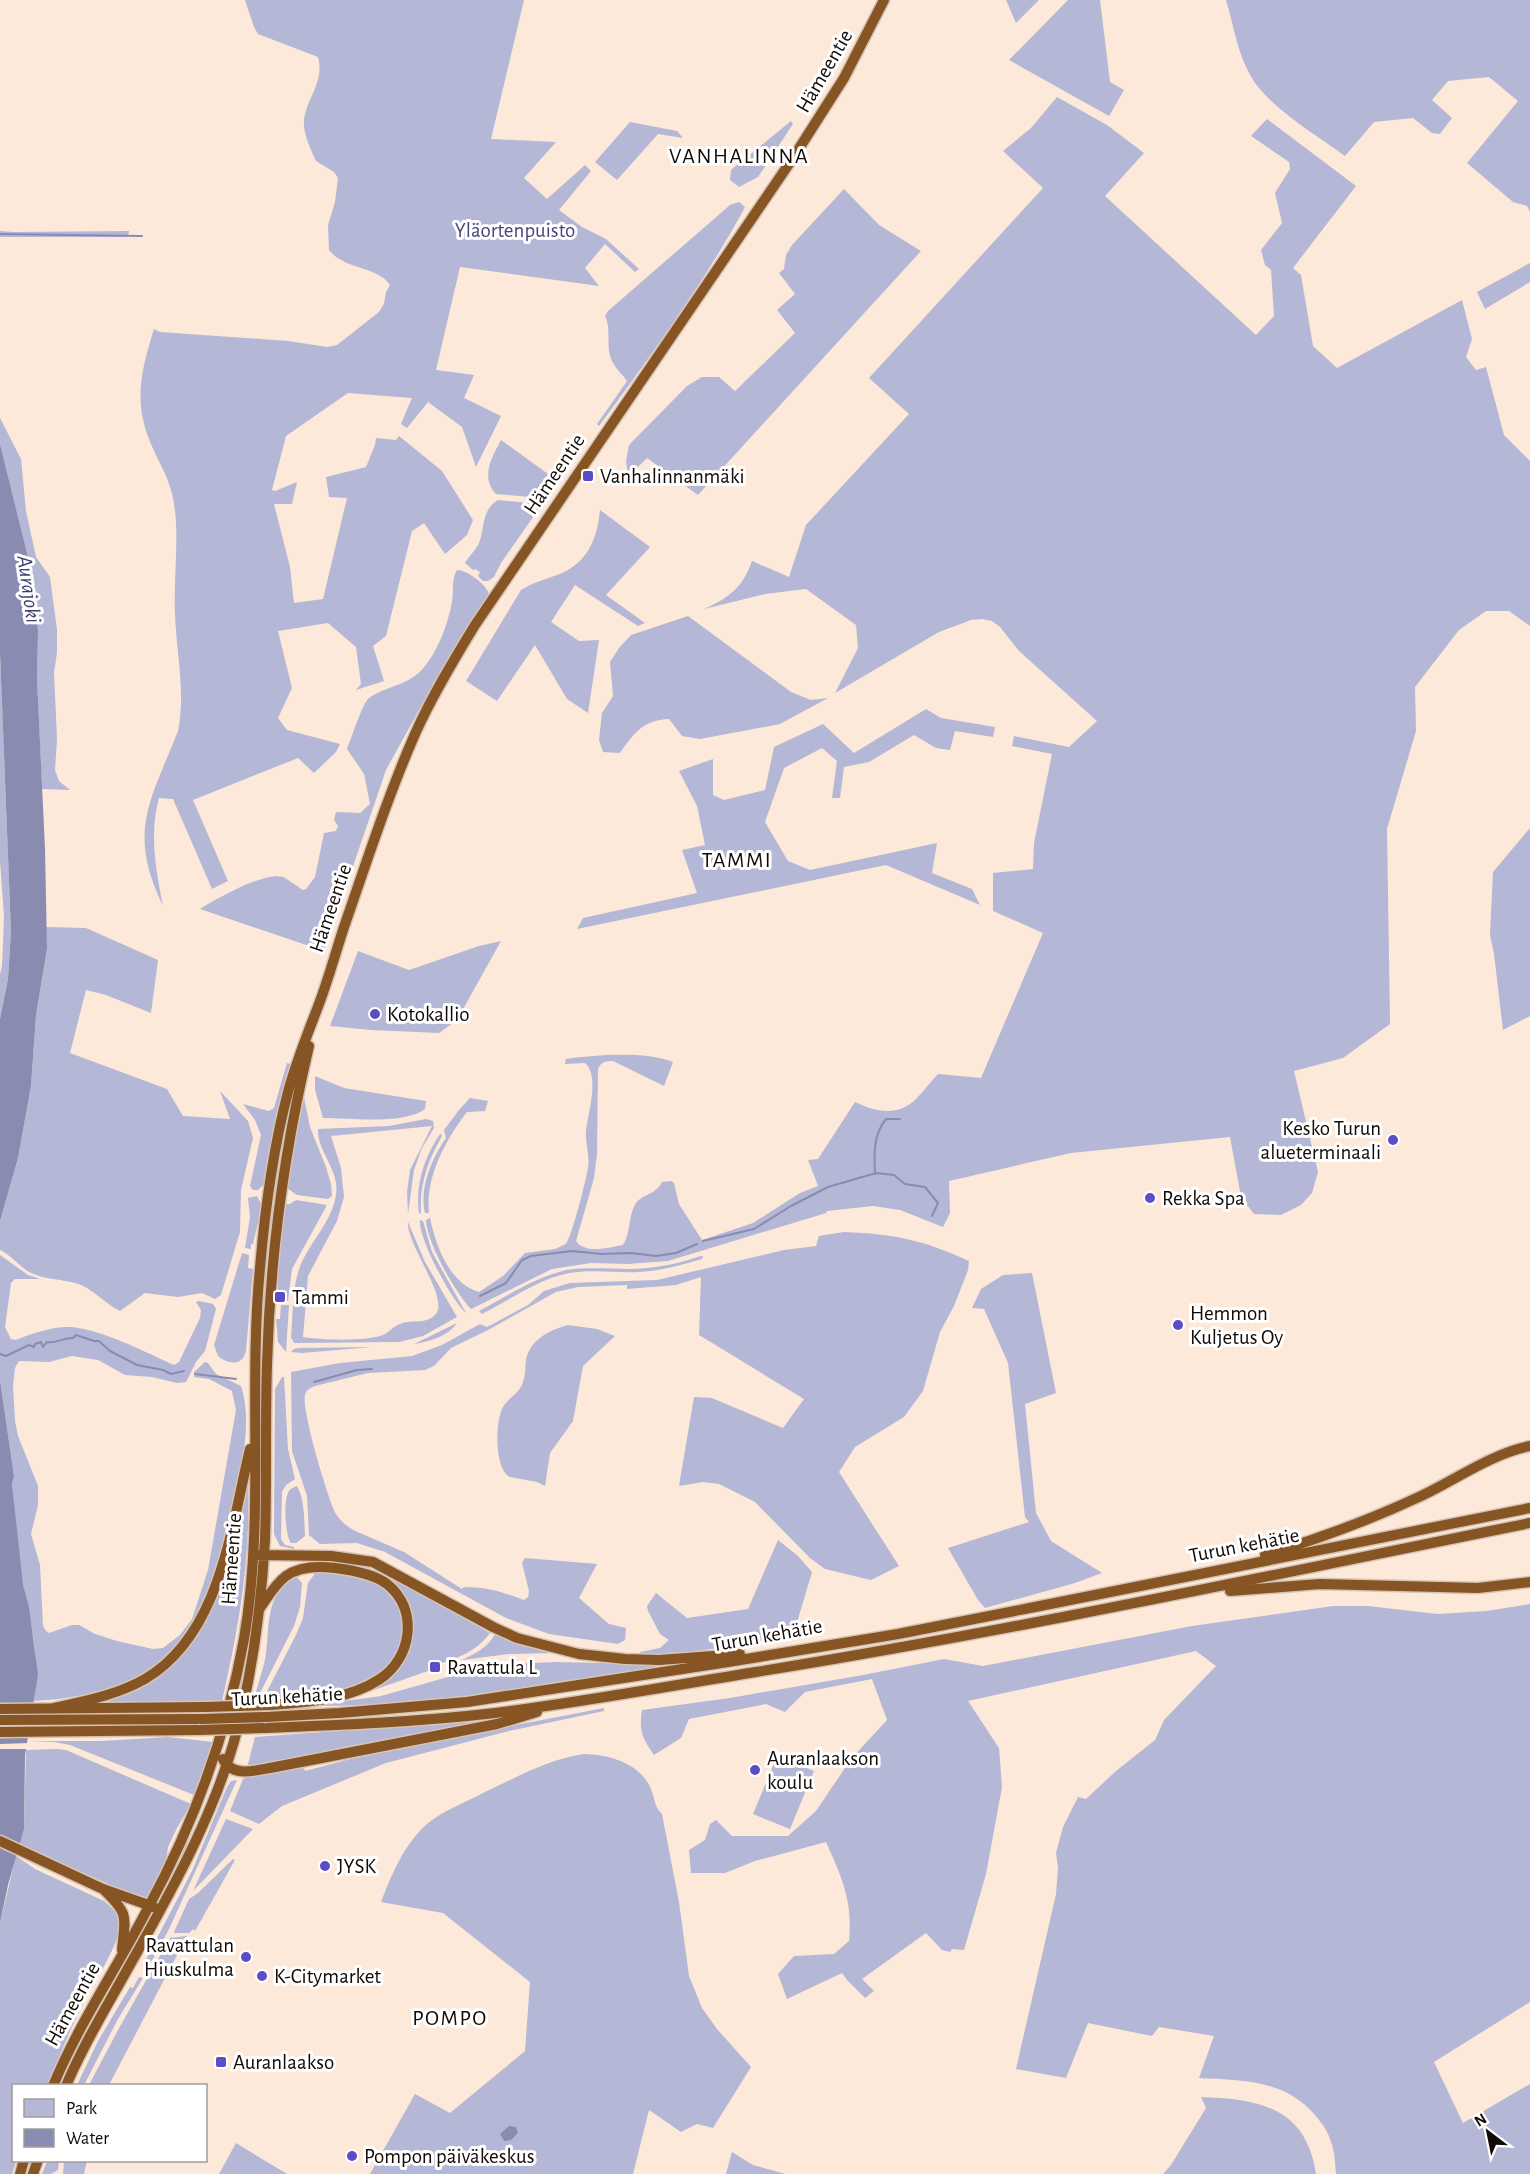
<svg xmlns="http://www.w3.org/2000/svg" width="1530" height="2174" viewBox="0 0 1530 2174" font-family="'Alegreya Sans',sans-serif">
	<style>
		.green { fill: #b5b7d6 }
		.water { fill: #898bb0 }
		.pier { fill: #fce9d9 }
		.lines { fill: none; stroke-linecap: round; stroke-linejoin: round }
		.stream { stroke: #898bb0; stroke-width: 2 }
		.highway-casing { stroke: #d6c5b7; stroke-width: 13 }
		.highway { stroke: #875423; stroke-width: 10 }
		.highway-bridge-casing { stroke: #d6c5b7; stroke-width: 13; stroke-linecap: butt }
		.highway-bridge { stroke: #875423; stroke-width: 10 }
		.poi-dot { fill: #5a4dc5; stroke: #fff; stroke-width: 2 }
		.labels { text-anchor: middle; stroke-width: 6; stroke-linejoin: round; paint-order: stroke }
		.street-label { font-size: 21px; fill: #110a04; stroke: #fff }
		.park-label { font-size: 21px; fill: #48477c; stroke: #fff }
		.poi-label { font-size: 21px; fill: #110a04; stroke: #fff; text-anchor: start }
		.neighbourhood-label { font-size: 22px; letter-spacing: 1.5px; fill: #110a04; stroke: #fff }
		.water-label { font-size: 22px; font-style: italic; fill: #403f72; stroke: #fff }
	</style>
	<rect width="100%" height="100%" fill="#fce9d9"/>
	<path class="green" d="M245,0H524L491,139L556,142L524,178L547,199L585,165L591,171L559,210L582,227L606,239L639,269L635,272L605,244L585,268L599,286L460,267L436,370L474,375L464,398L501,416L476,467L462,427L428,402L407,428L401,424L412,398L348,393L286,436L272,490L275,491L297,482L292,504H274L290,567L294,603L323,599L347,498L329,497L326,477L366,467L375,445L376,438L396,440L399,436L442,471L473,520L467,535L445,554L424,523L412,531L386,636L373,646L384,681L356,690L361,684L356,647L328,623L278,631L292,688L278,718L287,730L340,744L336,752L314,773L298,758L193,800L228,881L212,889L173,799L159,798C149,833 156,871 163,906C127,831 150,802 178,731C186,693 176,651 175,613C173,576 181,529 172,494C168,476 158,461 151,444C133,402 141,371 154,329L160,332L288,341L327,347L337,345L379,312L384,304L386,292L390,285C378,266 344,270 329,250L328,225L335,202L338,178L334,172L316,161C311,150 303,133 304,121C306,99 325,82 318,57L258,34L254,27Z
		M1006,0H1039L1016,23Z
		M1068,0H1100L1110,82L1124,90L1109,116L1009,60Z
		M1226,0H1530V212L1527,206L1513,202L1467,163L1518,101L1489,77L1448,81L1432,100L1452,118L1440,134L1432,133L1413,118L1374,122L1345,156C1315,134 1264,105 1248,71C1237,50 1233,23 1226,0Z
		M1057,97L1107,125L1144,153L1105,196L1256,335L1274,316L1271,270L1265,265L1261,250L1282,223L1275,193L1290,169L1289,162L1251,136L1267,119L1356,186L1293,268L1301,275L1313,346L1337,368L1462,300L1472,339L1466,357L1476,370L1486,367L1504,435L1530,461V626L1509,611H1486L1459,630L1415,687L1416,731L1387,829L1390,1024L1343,1058L1294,1071L1318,1172L1312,1193L1301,1205L1281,1215L1254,1214L1241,1197L1230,1137L1071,1153L949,1181L950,1213L943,1227L900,1210L873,1206L827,1211L826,1213L668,1261L628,1264L591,1263L552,1269L471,1309C455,1292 427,1243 426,1220L430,1218C436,1246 449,1283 479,1292L503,1276L525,1253L555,1249L566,1244C573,1232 585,1184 588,1168C590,1155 585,1143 586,1131C588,1113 600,1076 585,1063L565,1064L566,1059C598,1055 643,1051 673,1062L664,1086L613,1061C605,1061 601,1062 598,1069L597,1154L594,1178L576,1241C586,1255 610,1247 623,1245C631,1233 628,1215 636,1203C644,1193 656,1195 662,1182L671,1181L674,1183L679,1204L702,1240L753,1223L800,1193L818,1186L808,1160L818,1159L855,1102C876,1112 898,1117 916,1099C924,1091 930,1082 938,1074L981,1078L1043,933L993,911V873L1033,869L1034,843L1052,754L1012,746L1014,736L1069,747L1097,721L1019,651L1000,627L992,621L982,619L971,620L939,632L835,693L858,648L856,625L806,589L765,594L704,609C729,598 743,587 752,561L789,577L806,525L909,414L869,378L1043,188L1003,151L1031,128Z
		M791,121L793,124L758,177L739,187L730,180L731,170Z
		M630,122L677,131L683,138L658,134L617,180L595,162Z
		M844,189L879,225L921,251L698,495L647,458L628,477L626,461L629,445L687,386L702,377H719L735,391L795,333L777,310L795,294L779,273L784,269L786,255L792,245Z
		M739,202L745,207L742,213C700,288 650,357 599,426L597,424L627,381C623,375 615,368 612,361C605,347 612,330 605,316L608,311L730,205Z
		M0,231L13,232L129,231L128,237H0Z
		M1530,263V282L1485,309L1477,292Z
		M0,418L21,459L26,511L36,557L50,577L57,630V653L54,672L57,739L55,770L59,781L70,790L42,789L37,679L38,631L32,573L0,444Z
		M501,440L548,474L538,491L530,497L496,494C480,477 492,457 501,440Z
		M498,500L529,503L538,510L501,563L494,577L488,581H483L478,576L480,572L475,569L473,570L465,563C469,556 476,550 479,543C485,528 481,510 498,500Z
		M600,510L650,547L606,595L645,623L638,626L575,585L551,622L579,641L599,640L588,713L567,699L535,645L497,701L466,681L521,590C534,582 546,579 560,574C588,562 597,539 600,510Z
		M457,570C467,570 486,584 489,594L429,692L386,770L324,951L200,909C216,899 265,871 283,877C289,880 297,886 303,890L306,889L315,877L324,833L336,831L338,826L334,820L336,812L360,813L370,804L364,774L347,749C351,739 363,702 369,698C389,684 411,687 428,662C440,645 448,623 452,602C454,591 451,579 457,570Z
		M688,616L791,692L811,700L828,698L780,724L700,739L682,736L669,719C643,720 634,733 620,753L603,752L599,740L602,713L613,696L610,662L619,648L631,635Z
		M0,653L11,932L8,979L0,1019V974L2,966L4,917L0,861Z
		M926,709L941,718L995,727L993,737L955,731L950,750L936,748L914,735L869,762L844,767L840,798H832L837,761L822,748L784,768L765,822L788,861L810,870L937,843L932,873L972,889L980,905L886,865L577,929L583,918L697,893L682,850L705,845L697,806L679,771L713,759V795L724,800L765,790L774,747L823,724L854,753Z
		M1530,828V1016L1503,1030L1494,954L1490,935L1493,872Z
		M46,927L86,928L158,960L151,1013L106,995L86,990L70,1053L167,1089L183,1116L230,1119L220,1091L248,1121L253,1138L241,1190L240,1232L221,1295L215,1299L202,1293L178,1297L145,1293L120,1311C106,1304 96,1292 81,1285C63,1278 43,1281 26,1270C17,1264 11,1255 0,1250V1221L18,1158L31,1086L36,1015L47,949Z
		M501,941L457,1020L439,1033L371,1030L330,1026L358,951L409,970L479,946Z
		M287,1063L291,1064L265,1183L258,1190H253L250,1186L261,1135L255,1120L243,1104L269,1111L274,1108Z
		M315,1076L344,1088L426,1101L425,1109C404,1125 349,1118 323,1118L315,1090Z
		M303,1092L310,1127L326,1167L331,1184L332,1196L328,1199L297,1195L287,1188Z
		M470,1098L488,1101L485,1111L467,1112C446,1139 425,1177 429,1213H425C419,1188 432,1158 446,1138L444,1130L459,1110Z
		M426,1119L433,1121L434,1128L422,1148L414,1170L408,1214L407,1192L410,1170L432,1126L331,1136L341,1168L344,1197L337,1221L308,1276L303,1337C321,1340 369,1342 385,1334C390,1331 394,1326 400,1324C411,1319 425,1325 435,1315C451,1300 406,1244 408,1222L425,1262L457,1317L423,1336L399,1342L294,1343L291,1337C293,1314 292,1285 301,1264C311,1241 333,1220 336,1194C340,1170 317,1152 318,1129L389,1126Z
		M440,1134L442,1135L441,1138C428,1160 419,1186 421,1213L419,1214C415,1186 424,1157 440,1134Z
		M257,1196L262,1205L253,1244H251V1249L245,1248L250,1217L248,1198Z
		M296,1200L327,1205L292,1269L288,1301H281L282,1294L278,1293V1270L285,1204H290Z
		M420,1220L423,1221L432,1252L466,1313C452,1301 418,1238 420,1220Z
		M844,1232C895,1234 923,1240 969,1261L968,1270L954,1306L940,1332L923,1391L904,1417L855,1447L839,1472L899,1566L871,1580L825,1569L810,1558L755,1502L719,1484L703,1482L679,1486L694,1397L712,1398L783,1428L804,1399L699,1335L701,1277L676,1285L627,1289V1285L578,1287L556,1292L488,1330L451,1348L434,1366L425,1370L368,1373L315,1386C310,1388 306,1390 305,1395C301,1409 328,1499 336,1514C340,1521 346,1525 353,1530L404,1552L462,1589L464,1587C486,1587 503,1592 524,1600L528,1597L529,1591L522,1563L525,1558L597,1564L579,1598L609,1624L626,1628L625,1640L618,1644L549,1634L506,1618L385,1552L357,1543L320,1544L309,1535L307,1496L292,1451L291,1372L340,1363L412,1356L442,1345L480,1324L487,1327L491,1325L528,1305L544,1291L570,1283L657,1280L784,1250L816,1246L819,1236Z
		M242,1253L249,1255L248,1268L253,1269L246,1351C243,1366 228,1365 218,1356L214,1345Z
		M0,1255L28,1275L40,1279H15L11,1283L5,1327L11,1339L16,1340C30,1334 49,1328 65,1327C93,1325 148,1353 174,1365L179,1362L200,1318L201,1310L196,1302L199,1301L213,1304L216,1309L205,1351L196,1362L186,1382L177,1383L152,1377L125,1375L98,1360L72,1356L49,1362L19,1361L15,1368L13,1386L15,1421L18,1436L38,1486V1505L31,1534L40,1565L43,1626L46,1631L49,1633L72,1625H79L95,1634L117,1641L153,1649L163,1648L180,1635L192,1619L208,1570L236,1410L232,1391L209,1379L194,1377V1372L205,1362L208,1363L216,1374L241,1386C253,1422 241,1468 233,1504C225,1535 218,1566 206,1596C203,1604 200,1614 196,1622C158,1681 100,1697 34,1701C40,1659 32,1626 23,1586C17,1556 15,1516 12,1484L14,1476L0,1380Z
		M701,1256H703L702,1259C681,1265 660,1271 639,1272C616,1273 592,1269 569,1273C538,1279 510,1300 482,1314L479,1311C507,1296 535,1277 567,1270C587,1267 608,1269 628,1269C653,1269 677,1264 701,1256Z
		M1032,1273L1056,1393L1025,1404L1036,1513L1051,1541L1102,1573L1075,1583L985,1608L978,1600L948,1548L1029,1522L1025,1517L1008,1363L984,1309L972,1308L981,1289L1003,1275Z
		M281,1305H289L286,1352L278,1342L276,1319H280Z
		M457,1323C449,1336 428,1342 414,1344Z
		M568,1325L597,1329L615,1336L583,1366L573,1421L550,1453L545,1486L537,1482L510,1477C494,1469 495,1421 503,1407C508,1398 520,1393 523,1382C528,1368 522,1360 532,1346C541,1334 554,1329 568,1325Z
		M372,1347L302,1353L291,1352L294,1349L299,1348Z
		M282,1377H284L288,1449L295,1479L286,1485L282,1492L281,1539L285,1545L294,1547V1549L280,1546L274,1534L275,1389Z
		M248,1476C251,1556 240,1623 222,1701L100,1705L99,1701L172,1664L194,1640L213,1603Z
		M297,1486C305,1500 304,1520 305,1536L296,1543H291C285,1536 283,1499 289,1491C290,1489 294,1487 297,1486Z
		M778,1540L798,1556L812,1572L793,1636L692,1652L639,1657L640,1652L660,1648L669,1640L660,1634L648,1611L647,1606L656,1593L687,1618L748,1609Z
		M323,1562C387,1565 436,1602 490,1633C476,1653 451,1661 428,1667V1671L371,1691L369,1688L409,1644L398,1591L323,1564Z
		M316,1572C335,1573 358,1573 375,1583C410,1603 412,1651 378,1674C346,1696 300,1696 262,1701L296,1635L303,1618L308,1583Z
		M295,1575L302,1583L300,1607L294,1626L258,1697L255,1696C258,1684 262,1672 265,1660C271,1624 263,1599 295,1575Z
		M1530,1604V2002L1434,2062L1463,2123L1530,2084V2174H1336C1335,2163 1335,2152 1331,2142C1328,2131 1322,2123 1314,2114C1285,2080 1241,2080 1199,2078L1214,2036L1159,2027L1152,2036L1088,2023L1066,2078L1016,2069L1056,1894L1058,1868L1056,1853L1063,1827L1078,1797L1086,1799L1116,1771L1155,1740L1164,1720L1216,1666L1196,1651L968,1701L999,1748L1002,1787L986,1874L964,1950L952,1949L950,1952L942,1950L926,1933L862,1979L874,1991L865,1998L847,1980L842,1973L787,1999L778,1974L794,1956L834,1954L849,1941C853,1901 842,1878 826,1842L755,1861L725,1873H691L689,1850L705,1840L710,1824L716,1820L732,1836H788L816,1811L851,1759L887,1720L872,1679L805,1692L785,1712L766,1704L689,1719L681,1738L654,1755C642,1738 639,1731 642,1710L730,1698L863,1675L944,1659L983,1666L1192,1626L1333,1606H1368L1437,1614L1486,1611Z
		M495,1634L554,1653L509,1654L462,1660C475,1653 488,1648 495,1634Z
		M555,1662L654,1664L695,1663C573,1681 449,1705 325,1706L324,1704L381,1696L476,1669L508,1664Z
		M604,1708V1711L509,1731L386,1763L282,1806L259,1824L230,1811L243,1779L253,1775L304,1768L305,1771L377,1752Z
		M498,1719L247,1768L255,1737Z
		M168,1737L213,1742L194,1795L70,1745L54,1742L27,1741H102Z
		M57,1749L66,1750L191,1804L177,1828L168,1847L166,1862L146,1901L19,1844L24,1829L26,1750Z
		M584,1754C610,1755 640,1763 651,1789C655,1799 654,1806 662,1814L679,1902L689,1976L702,2008L717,2029L751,2067L713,2128L697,2124L681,2132L649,2110L633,2174H370L415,2094L450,2113L525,2051L530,1982L443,1913L381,1902C392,1874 404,1844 428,1823C445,1810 466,1802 485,1792C517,1777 549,1759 584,1754Z
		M777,1756L814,1771L790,1829L753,1814Z
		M237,1780L169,1929L146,1972L143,1970L145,1967L143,1965L192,1871L227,1787L231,1781Z
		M226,1819L253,1829L193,1891Z
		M16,1856L35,1869L104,1901C112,1908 121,1915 120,1927C119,1945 87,1994 78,2014C67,2037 57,2062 47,2085L14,2086V2160L16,2161L12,2174H0V1923Z
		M233,1859L235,1860L195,1931L193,1929L189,1933H175L174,1932L189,1899L198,1893Z
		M187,1936L109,2085H89L118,2030L170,1938Z
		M139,1977L143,1978L118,2019L84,2085H77L98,2041L130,1987L133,1988Z
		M1201,2097C1259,2099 1306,2107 1316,2174H1163L1171,2165L1206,2108Z
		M236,2143L287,2174H219Z
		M732,2152L753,2165L786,2174H726Z
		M47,2161H59L58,2170L51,2174H42Z
		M64,2161H87L84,2174H63Z"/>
	<path class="water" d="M0,444L32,573L38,631L37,679L45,849L47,949L36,1015L31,1086L18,1158L0,1221V1019L8,979L11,932L0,653Z
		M0,1380L14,1476L12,1484L23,1585L29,1607L38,1675L25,1755L24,1829L8,1885L0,1923Z
		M509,2126L516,2127L518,2133L511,2140L504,2141L500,2134Z"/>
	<path class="pier" d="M30,1743L29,1749H0V1744Z"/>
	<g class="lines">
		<path class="stream" d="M0,234L142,236
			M875,1174C874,1154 873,1135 886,1119H900
			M703,1241L754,1229L791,1206L828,1187L876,1173L894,1175L905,1184L925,1187L938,1203L932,1216
			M480,1296L506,1283L522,1260L531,1256L572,1251L602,1254L631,1253L656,1256L676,1253L697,1244
			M0,1354L6,1356L29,1345L34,1347L35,1344L41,1342L43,1347L47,1342C55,1344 63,1338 73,1338L76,1335L94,1341H99L110,1351L137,1365L163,1370L171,1374L184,1371
			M195,1374L236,1379
			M314,1382L357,1370L372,1369"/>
		<defs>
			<path id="highway" d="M258,1555L331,1556L373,1562L493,1627L517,1638L579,1654L625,1659L659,1660L740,1654
				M1265,1555C1318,1539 1370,1520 1421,1496C1457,1479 1491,1454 1530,1446
				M1230,1591L1320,1584L1478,1588L1530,1582
				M260,1608C268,1597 275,1584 286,1576C300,1566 319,1566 335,1568C351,1570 374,1574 387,1584C419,1609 412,1658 380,1679C348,1700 307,1702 270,1705
				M54,1708C85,1701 117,1695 145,1679C221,1634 231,1527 250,1449
				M0,1709L205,1707
				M266,1717L339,1713L467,1702L728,1662L898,1634L1035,1607L1530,1508
				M0,1720L202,1719
				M263,1728C340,1725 418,1722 495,1713C583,1702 669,1686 756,1672C1016,1630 1272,1575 1530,1523
				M0,1732L199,1730
				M223,1759C231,1777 254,1771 270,1768L497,1724L537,1712
				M0,1841L103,1889L154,1907
				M104,1890C130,1915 125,1917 122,1950
				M53,2086C79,2023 117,1968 148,1908C193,1825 227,1733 244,1639C265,1517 248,1391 260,1268C265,1209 273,1149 288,1092C296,1062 308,1033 319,1004C328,980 335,955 343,930C366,864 387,798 415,734C432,696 453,661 475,625L793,158L844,78L884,0
				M66,2086C83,2045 106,2008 127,1970C174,1887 223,1800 243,1706C255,1652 262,1594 265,1539C267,1481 265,1422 267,1364C270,1257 284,1151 309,1046
				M20,2174L24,2160
				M33,2174L38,2160"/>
		</defs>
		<use href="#highway" class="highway-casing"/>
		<use href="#highway" class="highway"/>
		<defs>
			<path id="highway-bridge" d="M205,1707L270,1705
				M202,1719L266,1717
				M199,1730L263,1728"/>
		</defs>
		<use href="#highway-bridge" class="highway-bridge-casing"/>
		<use href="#highway-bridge" class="highway-bridge"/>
	</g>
	<g class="poi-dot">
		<rect x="582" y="470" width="12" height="12" rx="3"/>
		<circle cx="375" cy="1014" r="6"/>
		<circle cx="1393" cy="1140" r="6"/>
		<circle cx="1150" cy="1198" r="6"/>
		<rect x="274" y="1291" width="12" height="12" rx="3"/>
		<circle cx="1178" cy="1325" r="6"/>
		<rect x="429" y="1661" width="12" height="12" rx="3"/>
		<circle cx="755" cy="1770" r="6"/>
		<circle cx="325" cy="1866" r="6"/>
		<circle cx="246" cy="1957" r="6"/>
		<circle cx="262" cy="1976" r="6"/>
		<rect x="215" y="2056" width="12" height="12" rx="3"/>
		<circle cx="352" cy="2156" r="6"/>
	</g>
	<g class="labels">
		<g class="street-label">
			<text transform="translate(824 71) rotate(-60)" y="7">Hämeentie</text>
			<text transform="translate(554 474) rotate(-56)" y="7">Hämeentie</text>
			<text transform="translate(330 908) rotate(-71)" y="7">Hämeentie</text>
			<text transform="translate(1244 1545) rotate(-11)" y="7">Turun kehätie</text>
			<text transform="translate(231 1559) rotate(-86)" y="7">Hämeentie</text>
			<text transform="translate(767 1635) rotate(-10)" y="7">Turun kehätie</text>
			<text transform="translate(287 1696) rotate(-3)" y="7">Turun kehätie</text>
			<text transform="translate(72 2004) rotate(-61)" y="7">Hämeentie</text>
		</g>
		<g class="park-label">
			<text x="515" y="237">Yläortenpuisto</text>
		</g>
		<g class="poi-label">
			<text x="600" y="483">Vanhalinnanmäki</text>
			<text x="387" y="1021">Kotokallio</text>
			<text x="1381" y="1135" text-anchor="end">Kesko Turun<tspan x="1381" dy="24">alueterminaali</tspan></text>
			<text x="1162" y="1205">Rekka Spa</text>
			<text x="292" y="1304">Tammi</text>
			<text x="1190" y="1320">Hemmon<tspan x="1190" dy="24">Kuljetus Oy</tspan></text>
			<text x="447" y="1674">Ravattula L</text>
			<text x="767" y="1765">Auranlaakson<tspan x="767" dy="24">koulu</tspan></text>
			<text x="337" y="1873">JYSK</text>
			<text x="234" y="1952" text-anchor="end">Ravattulan<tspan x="234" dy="24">Hiuskulma</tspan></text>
			<text x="274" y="1983">K-Citymarket</text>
			<text x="233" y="2069">Auranlaakso</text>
			<text x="364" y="2163">Pompon päiväkeskus</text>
		</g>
		<g class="neighbourhood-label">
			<text x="739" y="163">VANHALINNA</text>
			<text x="737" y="867">TAMMI</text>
			<text x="450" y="2025">POMPO</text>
		</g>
		<g class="water-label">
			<text transform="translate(30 589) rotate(82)" y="8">Aurajoki</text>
		</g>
	</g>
	<rect x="12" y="2084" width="195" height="78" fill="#ffffff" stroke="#a09d9b" stroke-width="1.5"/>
	<rect x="24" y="2099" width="30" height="18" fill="#b5b7d6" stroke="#a09d9b" stroke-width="1.5"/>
	<text x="66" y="2114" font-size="18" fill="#110a04">Park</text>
	<rect x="24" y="2129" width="30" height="18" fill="#898bb0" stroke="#a09d9b" stroke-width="1.5"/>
	<text x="66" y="2144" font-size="18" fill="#110a04">Water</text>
	<g transform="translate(1488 2132) rotate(328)" stroke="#ffffff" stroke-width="4.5" paint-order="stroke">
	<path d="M0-4.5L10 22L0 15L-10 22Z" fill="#110a04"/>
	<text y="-9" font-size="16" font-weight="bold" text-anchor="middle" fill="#110a04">N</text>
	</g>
</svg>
